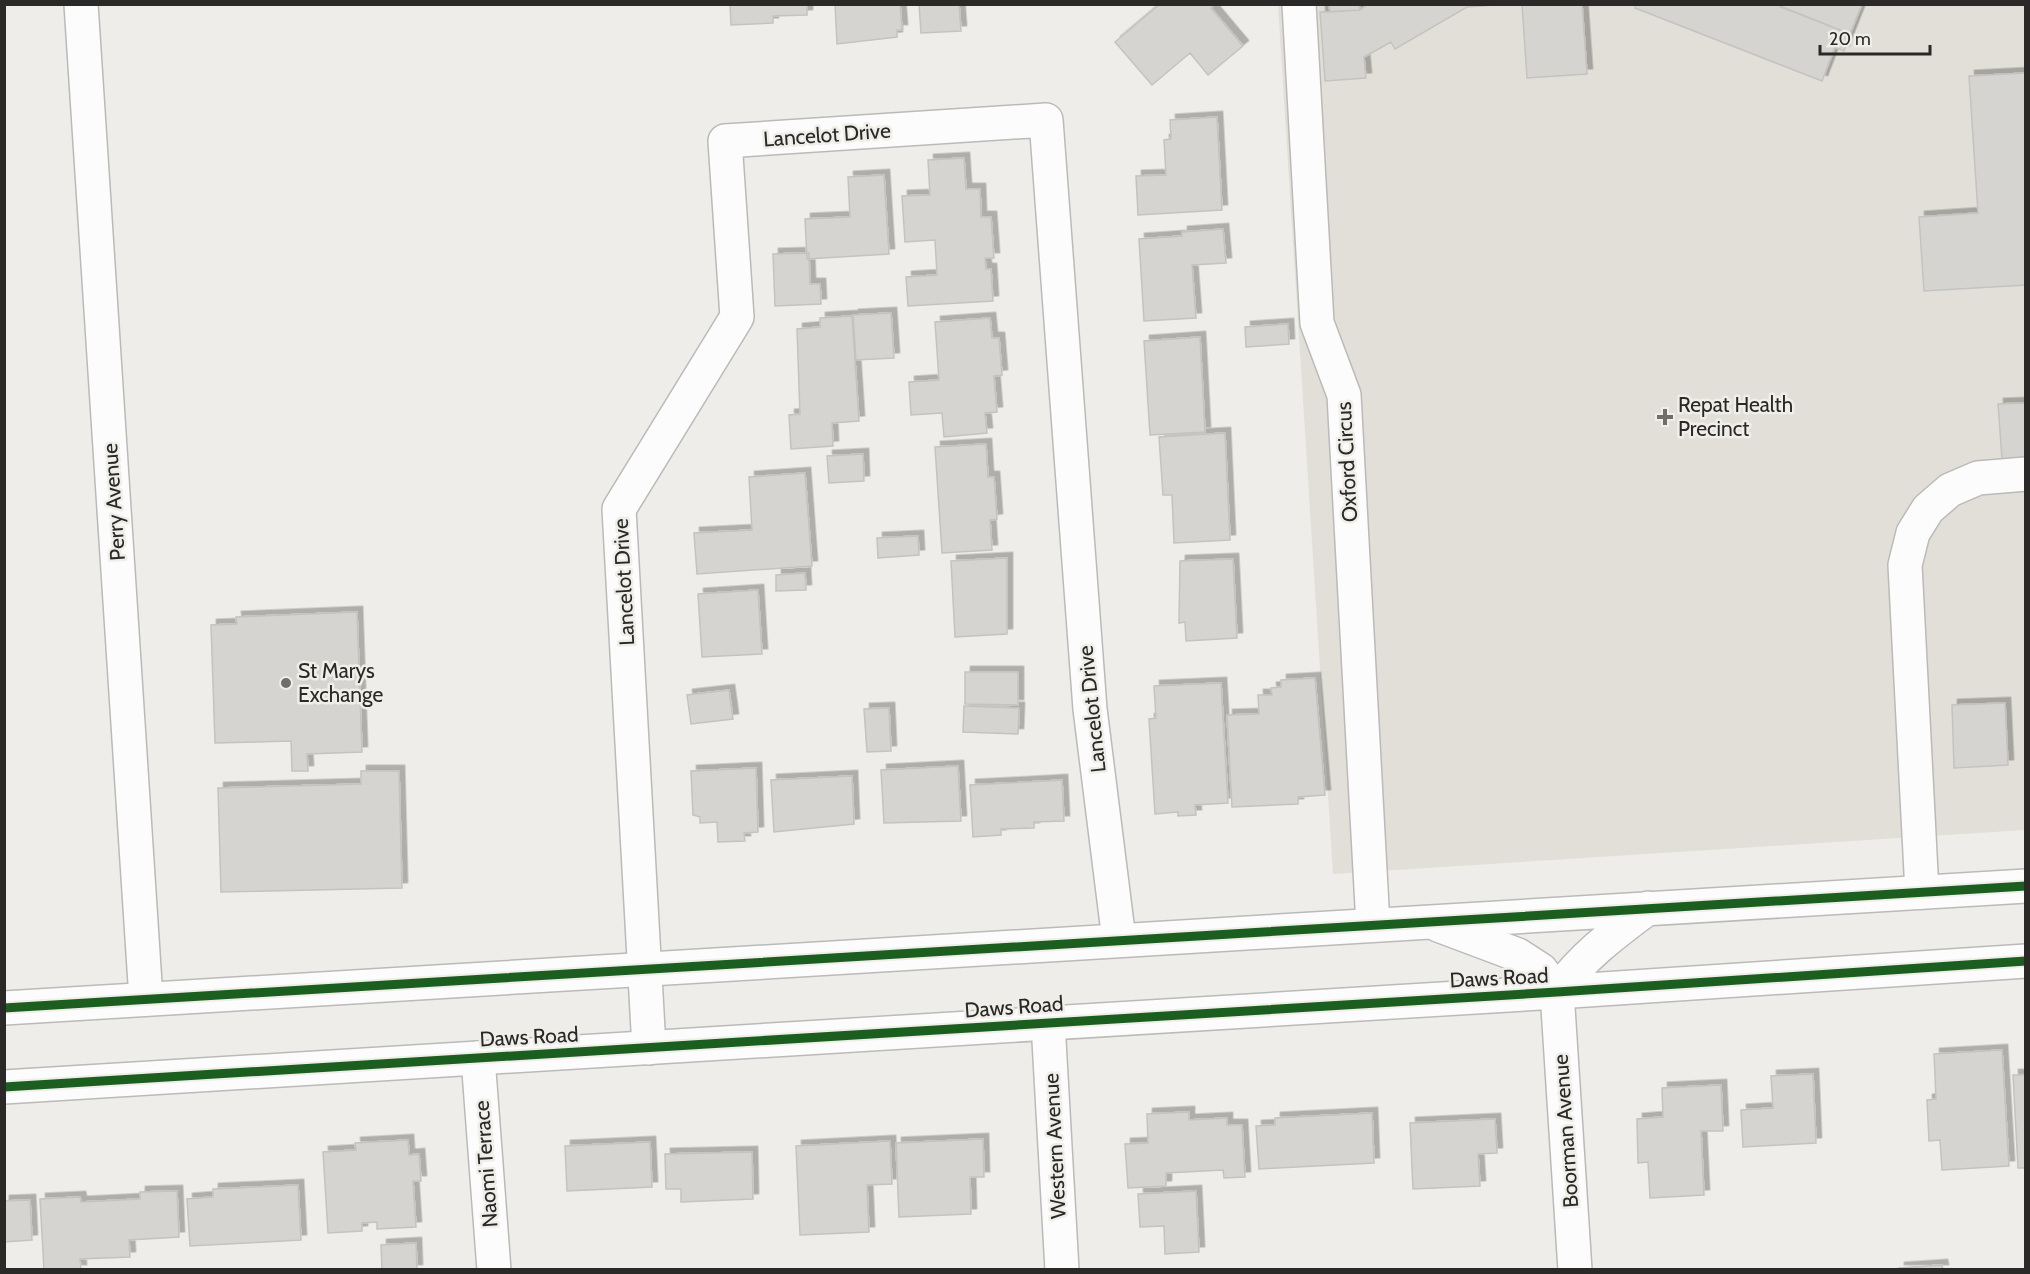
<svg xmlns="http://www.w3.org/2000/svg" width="2030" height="1274" viewBox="0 0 2030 1274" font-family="Cabin,sans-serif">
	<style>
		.built { fill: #e1dfd7 }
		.building { fill: #d5d4d1; stroke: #c4c3c0; stroke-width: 1.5; filter: url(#shadow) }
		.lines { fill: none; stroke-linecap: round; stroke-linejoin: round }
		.minor-casing { stroke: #bbbab8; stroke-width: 36 }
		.major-casing { stroke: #bbbab8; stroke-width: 36 }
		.minor { stroke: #fcfcfc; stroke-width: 33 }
		.major { stroke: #fcfcfc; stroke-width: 33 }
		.cycleway-casing { stroke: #efeee8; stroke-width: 13 }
		.cycleway { stroke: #1b5e20; stroke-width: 9 }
		.poi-dot { fill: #6f6e6b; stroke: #efeee8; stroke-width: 2 }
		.labels { text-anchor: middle; stroke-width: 5; stroke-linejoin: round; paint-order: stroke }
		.street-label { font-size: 21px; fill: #2a2927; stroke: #efeee8 }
		.poi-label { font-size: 21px; fill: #2a2927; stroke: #efeee8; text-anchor: start }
	</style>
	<defs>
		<filter id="shadow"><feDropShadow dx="5.5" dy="-5.5" stdDeviation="0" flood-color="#0004"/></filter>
	</defs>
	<rect width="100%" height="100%" fill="#eeede9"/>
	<path class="built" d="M1278,5H2025V830L1333,874Z"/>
	<path class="building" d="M730,4H807V15L773,16V23L731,25Z
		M835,4H900L902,30H897V37L837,44Z
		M919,4H959L961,31L921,33Z
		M1160,4H1215L1211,8L1243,46L1208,75L1190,53L1152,85L1115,42Z
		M1329,4H1359L1360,10L1330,12Z
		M1368,4H1509L1467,7L1395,49L1391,42L1364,57L1366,78L1325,81L1320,12L1360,10Z
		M1522,4H1582L1587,74L1527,78Z
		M1636,4H1775L1850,34L1844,51L1835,47L1822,81L1635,8Z
		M1782,4H1862L1850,34L1781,7Z
		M2026,73V285L1924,291L1919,217L1978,213L1969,76Z
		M1217,117L1222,210L1138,215L1136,176L1166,175L1164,140L1171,139L1170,120Z
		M964,158L966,189H980L981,217H991L994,258H985L986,269H991L993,301L908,306L906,277L937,275L935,240L905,242L902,196L930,195L928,160Z
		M884,175L889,254L807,259L805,219L850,217L848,177Z
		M1223,229L1226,263L1192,265L1196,318L1144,321L1139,239L1182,236V232Z
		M809,253L810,284H820L821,304L775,306L773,254Z
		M891,313L894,358L856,360L853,315Z
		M852,316L859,421L832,423L833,446L791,449L789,415L800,414L797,329L820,327V318Z
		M990,318L992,338H999L1002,375L994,376L997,412L985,413L987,433L944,437L942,413L911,415L909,382L939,380L935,322Z
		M1288,324L1289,344L1246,347L1245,327Z
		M1200,337L1205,432L1150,435L1144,341Z
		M2026,403V457L2002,459L1998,404Z
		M1225,433L1230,540L1174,543L1172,495H1163L1159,437Z
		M986,444L988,477H994L997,519L990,520L992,550L942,553L935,447Z
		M863,454L864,481L829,483L827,456Z
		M805,473L812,566L697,574L694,533L752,530L749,477Z
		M918,536L919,555L878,558L877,538Z
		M1007,558V634L955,637L951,561Z
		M1233,559L1237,638L1186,641L1185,622L1179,623L1180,561Z
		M805,573L806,590L776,591V575Z
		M758,590L762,654L702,657L698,594Z
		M357,612L362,752L307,754L308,771H292L291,741L215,743L211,625L237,624L236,617Z
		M965,672H1018V705L965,704Z
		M1315,678L1325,795L1298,797V804L1232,807L1227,715L1259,714L1258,695H1272L1271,688L1281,687V680Z
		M1221,683L1228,803L1195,805L1196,815L1178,816V812L1155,814L1149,719L1156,718L1154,686Z
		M729,690L733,719L691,724L687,695Z
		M2005,703L2008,765L1954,768L1952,705Z
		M964,706L1019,708L1018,734L963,732Z
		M889,708L891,751L867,752L864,709Z
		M958,766L961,821L884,823L881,770Z
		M756,768L758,832L744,833L745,841L718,842L717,822L700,823V817L693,815L691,771Z
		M361,771H399L402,888L221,892L218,788L361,784Z
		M852,776L854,824L774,832L771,780Z
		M1062,780L1064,821L1034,822V828L1001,829V835L973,837L970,785Z
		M2002,1050L2009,1166L1942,1170L1940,1140L1929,1141L1927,1100L1936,1099L1934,1054Z
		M1813,1074L1816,1143L1743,1147L1741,1110L1773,1108L1771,1076Z
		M2013,1075H2026V1168H2018Z
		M1721,1085L1723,1131H1701L1704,1195L1650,1198L1648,1162L1638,1163L1637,1119L1663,1117L1662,1088Z
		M1189,1112V1120L1227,1118V1125H1242L1245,1177L1224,1178L1223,1170L1166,1173V1186L1128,1188L1125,1144L1148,1143L1147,1114Z
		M1372,1113L1374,1163L1259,1169L1256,1126L1275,1125V1118Z
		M1495,1119L1497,1153L1478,1154L1480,1186L1413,1189L1410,1123Z
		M983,1139L984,1177H970L971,1214L899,1217L896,1143Z
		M408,1140L409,1155L419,1154L421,1181H413L416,1227L377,1229V1222L362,1223V1231L328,1233L323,1152L356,1150L355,1143Z
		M890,1141L892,1184L867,1185L869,1232L800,1235L796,1146Z
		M650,1142L652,1187L567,1191L565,1146Z
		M752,1152L753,1199L681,1202V1189H666L665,1154Z
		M298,1185L301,1240L190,1246L187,1199L213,1197V1189Z
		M177,1191L179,1237L129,1240L130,1257L80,1259L81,1270H44L40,1199L80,1197L81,1202L140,1199V1192Z
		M1196,1191L1199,1252L1165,1254L1164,1226L1140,1227L1138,1194Z
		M30,1200L32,1240L4,1242V1201Z
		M416,1243L417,1270H382L381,1245Z
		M1942,1265L1943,1270H1899V1268Z"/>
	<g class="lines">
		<defs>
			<path id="minor" d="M81,4L146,999
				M1299,4L1317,323L1344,395L1373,925
				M1922,892L1905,565L1913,533L1928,509L1950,490L1978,478L2026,474
				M1557,992L1575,1270
				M1048,1023L1062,1270
				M649,1048L619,509L737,317L725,141L1046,120L1090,709L1119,940
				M478,1058L494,1270"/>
			<path id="major" d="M1438,925L1518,955L1541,970L1557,992
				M1557,992C1582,957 1613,934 1648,908
				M4,1008L2026,886
				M4,1087L1557,992L2026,961"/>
		</defs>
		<use href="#minor" class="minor-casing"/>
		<use href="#major" class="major-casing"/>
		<use href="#minor" class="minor"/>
		<use href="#major" class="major"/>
		<defs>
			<path id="cycleway" d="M4,1008L2026,886
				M4,1087L1557,992L2026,961"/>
		</defs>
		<use href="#cycleway" class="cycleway-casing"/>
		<use href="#cycleway" class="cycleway"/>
	</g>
	<g class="poi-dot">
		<path d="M1662 408h6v6h6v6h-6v6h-6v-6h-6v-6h6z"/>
		<circle cx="286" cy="683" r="6"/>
	</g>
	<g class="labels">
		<g class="street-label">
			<text transform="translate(827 135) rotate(-4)" y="7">Lancelot Drive</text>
			<text transform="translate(1347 462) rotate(-93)" y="7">Oxford Circus</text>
			<text transform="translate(114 502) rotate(-94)" y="7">Perry Avenue</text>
			<text transform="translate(624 582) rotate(-93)" y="7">Lancelot Drive</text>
			<text transform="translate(1092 709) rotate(-96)" y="7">Lancelot Drive</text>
			<text transform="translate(1499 978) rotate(-3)" y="7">Daws Road</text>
			<text transform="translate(1014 1007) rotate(-4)" y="7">Daws Road</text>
			<text transform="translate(529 1037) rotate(-3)" y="7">Daws Road</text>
			<text transform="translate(1566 1131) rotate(-94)" y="7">Boorman Avenue</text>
			<text transform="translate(1055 1146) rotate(-93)" y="7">Western Avenue</text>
			<text transform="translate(486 1164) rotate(-94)" y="7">Naomi Terrace</text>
		</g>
		<g class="poi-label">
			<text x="1678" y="412">Repat Health<tspan x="1678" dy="24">Precinct</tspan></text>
			<text x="298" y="678">St Marys<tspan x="298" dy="24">Exchange</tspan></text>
		</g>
	</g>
	<rect width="2030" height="1274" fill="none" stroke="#2a2927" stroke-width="12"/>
	<path d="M1820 45v9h110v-9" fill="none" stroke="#2a2927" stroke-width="3"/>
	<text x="1829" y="45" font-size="18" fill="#2a2927" stroke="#efeee8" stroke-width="4.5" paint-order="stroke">20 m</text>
</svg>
